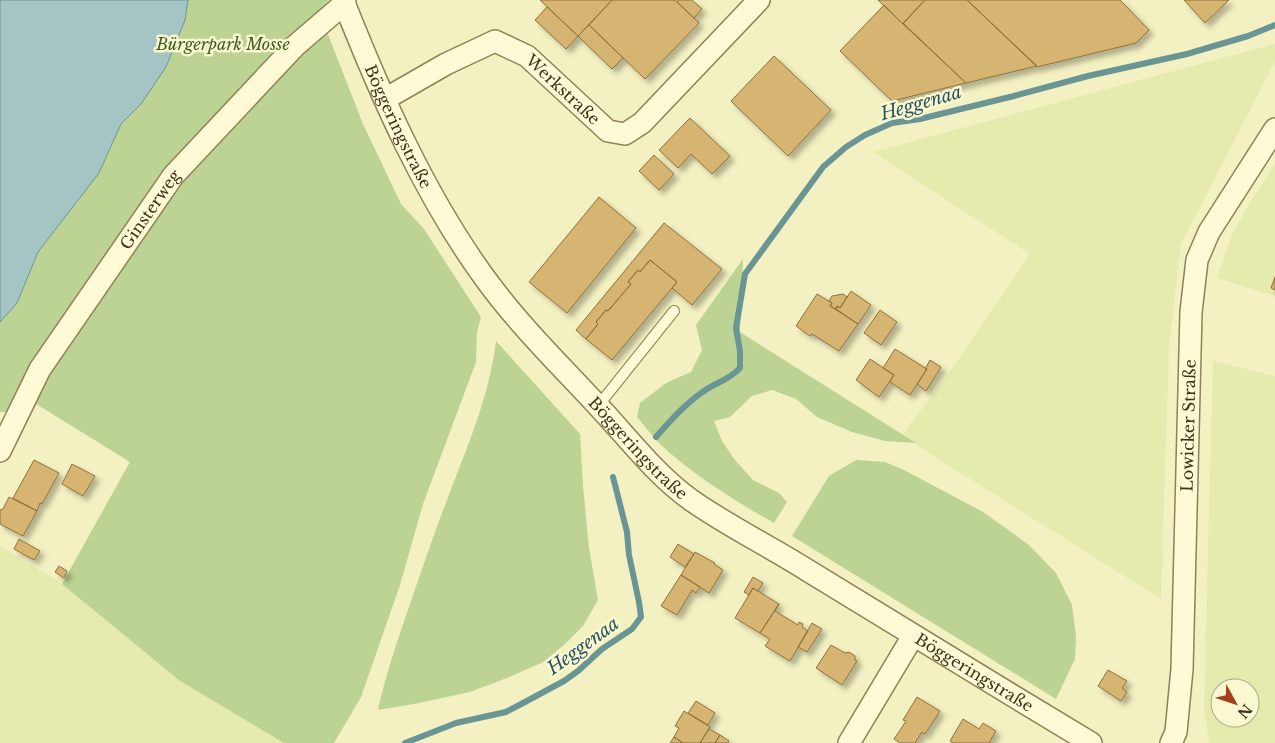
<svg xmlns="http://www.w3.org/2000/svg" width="1275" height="743" viewBox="0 0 1275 743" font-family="'Libre Baskerville',serif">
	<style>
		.farmland { fill: #e5eaad; fill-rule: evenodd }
		.green { fill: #bcd393 }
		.water { fill: #a4c5c3; stroke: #699594 }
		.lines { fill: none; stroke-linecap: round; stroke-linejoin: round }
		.stream { stroke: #699594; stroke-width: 6 }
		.building { fill: #d6b472; stroke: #917139; filter: url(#shadow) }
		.lane-casing { stroke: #8f8256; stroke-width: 12 }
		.street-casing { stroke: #8f8256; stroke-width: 24 }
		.lane { stroke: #fdfad5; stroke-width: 10 }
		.street { stroke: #fdfad5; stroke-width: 21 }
		.labels { text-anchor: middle; stroke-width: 5; stroke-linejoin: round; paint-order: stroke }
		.park-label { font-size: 16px; font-style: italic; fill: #3e5c20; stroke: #faf8d1 }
		.street-label { font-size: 16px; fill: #3d341c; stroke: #faf8d1 }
		.water-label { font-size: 18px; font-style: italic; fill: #29555f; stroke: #faf8d1 }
	</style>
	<defs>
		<filter id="shadow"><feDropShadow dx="4.5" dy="4.5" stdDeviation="2.5" flood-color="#0004"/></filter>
	</defs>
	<rect width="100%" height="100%" fill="#f3f0c1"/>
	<path class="farmland" d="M1275,44V61L1181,244L1169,345L1161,599L902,436L958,360L1030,254L873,152Z
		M1275,164V296L1217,278L1232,235L1251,201Z
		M1213,361L1275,376V743H1209L1204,706ZM1220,688H1250V718H1220Z
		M0,546L62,584L180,681L284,743H0Z"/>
	<path class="green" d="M188,0H329L291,37L161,178L9,412H0V322L17,303L38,252L99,173L121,124L141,104L185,20Z
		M327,32L363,124L401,204L424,229L481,317L477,332L476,362L423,504L400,585L361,697L334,743H284L180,681L62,584L130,462L33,402L64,349L161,205L273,82Z
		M743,259L740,332L916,443L885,441L852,432L817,417L796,399L772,390L752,396L730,417L714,421L722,441L735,460L753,480L779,493L787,502L774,523C734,500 694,476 660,444C652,436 645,426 637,417L640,403L666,383L691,372L702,350L696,325Z
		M496,341L580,434L583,486L589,548L598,600L583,626L564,645L543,662L512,676L470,692L414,704L378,710C386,673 399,636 411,601C423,567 434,533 447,500C467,447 489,398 496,341Z
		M856,460L885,462L904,470L983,512L1029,545L1056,573L1072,605L1076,636L1075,659L1056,699L792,536L829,476Z"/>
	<path class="water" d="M0,0H188L185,20L166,67L141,104L121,124L99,173L38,252L17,303L0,322Z"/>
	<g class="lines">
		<path class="stream" d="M656,437C671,420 685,404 704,391C717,382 729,380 740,368V351L736,328L745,274L823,167L846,147L865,135L892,123L920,119L1014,96L1088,76L1187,54L1248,36L1275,25
			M405,743L456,723L506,712L525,702L564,681L578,671L602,649L632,629L641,617L639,602L629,555L627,532L613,477"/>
	</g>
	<path class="building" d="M540,0H612L578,36Z
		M612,0H675L699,23L645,79L589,25Z
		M678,0H692L702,9L694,18L677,2Z
		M878,0H925L903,24Z
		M925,0H967L1037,66L966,83L903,23Z
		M967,0H1120L1149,30L1136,43L1037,67Z
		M1184,0H1229L1205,23Z
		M884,5L903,24L966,83L892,101L840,51Z
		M547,7L578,36L566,49L535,20Z
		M589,25L623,58L612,69L578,36Z
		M774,56L831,110L788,156L731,101Z
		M690,118L730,156L712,174L691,154L678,168L659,150Z
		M654,155L674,174L659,190L639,171Z
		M599,197L636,228L567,313L529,282Z
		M664,223L722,269L692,305L672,288L677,282L650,260L640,272L638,270L628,282L631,284L608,311L606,310L596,322L598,324L586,339L576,330Z
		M650,260L677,282L612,360L586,339L598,324L596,322L606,310L608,311L631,284L628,282L638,270L640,272Z
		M1275,277V290L1271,288Z
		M851,291L871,305L858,324L836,309L837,306L840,308Z
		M817,294L832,303L830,306L858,324L839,351L812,334L810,336L796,326Z
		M843,294L847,297L840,308L837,306L836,309L830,306L832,303L829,301L832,296Z
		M880,310L897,322L881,345L864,333Z
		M895,349L927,369L910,395L890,382L894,375L883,368Z
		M870,359L894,375L879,397L856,380Z
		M930,360L941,367L926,391L917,384L927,369H925Z
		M34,460L59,473L42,504L40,503L37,511L13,498Z
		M72,464L95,476L83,496L62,484Z
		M9,497L37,511L23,536L0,524V510L3,509Z
		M19,539L40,551L34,560L14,549Z
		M678,544L694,554L685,567L670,557Z
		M695,552L715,563L714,564L723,570L709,593L681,575Z
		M59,566L67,571L64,578L55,572Z
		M681,575L700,587L696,593L692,590L677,615L661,606Z
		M753,577L763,583L758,591L753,588L749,595L744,592Z
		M753,588L779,604L760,633L735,618Z
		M779,604L775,611L798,625L799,622L803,624L802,627L808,631L790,661L765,646L770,639L760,633Z
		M812,623L822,629L807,652L798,647Z
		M831,645L845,653L849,652L855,656V660L857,661L842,685L816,668Z
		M1108,670L1127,681L1122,688L1127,692L1121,701L1098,686Z
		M917,697L940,711L925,734L922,732L915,743H900L894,739L906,721L903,720Z
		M696,701L715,713L708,725L688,713Z
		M684,711L710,727L700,743H683L674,737L679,728L675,726Z
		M963,719L979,729L983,723L996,731L990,741V743H953L950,741Z
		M709,729L720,735L715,743H700Z
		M720,735L729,741L728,743H715Z
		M674,737L683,743H670Z"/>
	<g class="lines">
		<defs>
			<path id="lane" d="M598,406L674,311"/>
			<g id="street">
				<path id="s1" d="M343,0C381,96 425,197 487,281C520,326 561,366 599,407C628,438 656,475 691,500C728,526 769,546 807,570C902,628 996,686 1091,743"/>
				<path id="s2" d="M385,99L446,64L495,41L527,56L608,131L625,134L642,123L759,0"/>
				<path id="s3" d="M0,451L40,369L173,176L295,46L345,3"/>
				<path d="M849,743L913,636"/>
				<path id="s4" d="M1171,743L1176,732L1182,669L1191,312L1197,260L1209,232L1275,129"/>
			</g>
		</defs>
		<use href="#lane" class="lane-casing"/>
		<use href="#street" class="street-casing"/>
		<use href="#lane" class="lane"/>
		<use href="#street" class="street"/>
	</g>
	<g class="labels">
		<g class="park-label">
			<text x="223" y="50">Bürgerpark Mosse</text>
		</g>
		<g class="street-label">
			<text dy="6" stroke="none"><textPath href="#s2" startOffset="209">Werkstraße</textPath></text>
			<text dy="6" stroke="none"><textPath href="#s1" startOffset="138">Böggeringstraße</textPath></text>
			<text dy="6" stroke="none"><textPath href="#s3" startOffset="285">Ginsterweg</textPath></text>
			<text dy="6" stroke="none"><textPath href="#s4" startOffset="319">Lowicker Straße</textPath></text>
			<text dy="6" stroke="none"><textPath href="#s1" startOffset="542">Böggeringstraße</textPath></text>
			<text dy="6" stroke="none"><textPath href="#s1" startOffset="948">Böggeringstraße</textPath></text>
		</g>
		<g class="water-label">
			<text transform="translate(921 103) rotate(-16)" y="6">Heggenaa</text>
			<text transform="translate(583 646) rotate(-36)" y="6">Heggenaa</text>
		</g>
	</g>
	<g transform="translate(1235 703) rotate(130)"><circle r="24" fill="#faf8d1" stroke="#aeaa89"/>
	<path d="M0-4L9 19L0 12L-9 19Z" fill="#a63e1e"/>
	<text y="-8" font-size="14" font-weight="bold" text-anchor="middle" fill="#3d341c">N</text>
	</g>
</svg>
